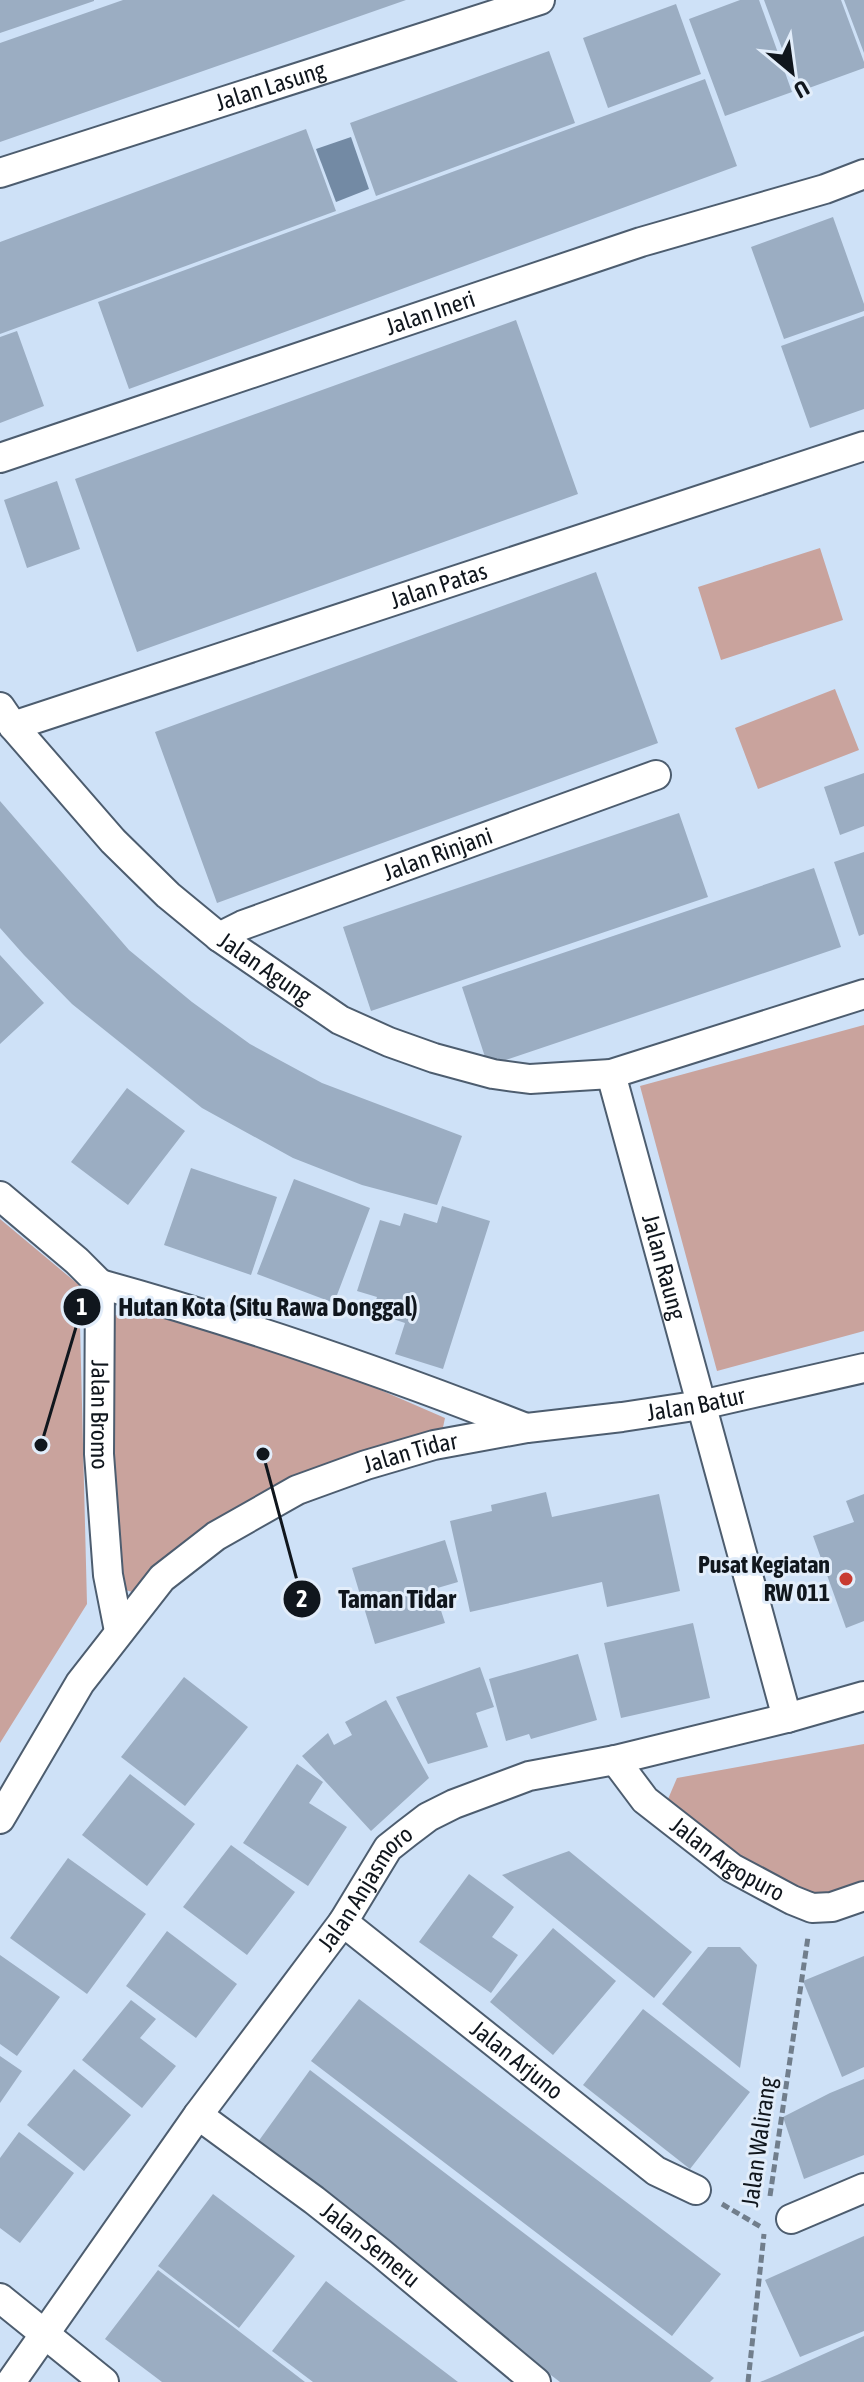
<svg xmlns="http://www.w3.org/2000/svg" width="864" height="2382" viewBox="0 0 864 2382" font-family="'Asap Condensed',sans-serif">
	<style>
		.green { fill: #c9a39d }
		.water { fill: #738aa4 }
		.building { fill: #9badc2 }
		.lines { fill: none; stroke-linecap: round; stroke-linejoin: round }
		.minor-casing { stroke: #4d5d6f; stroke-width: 32 }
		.path { stroke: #717e8c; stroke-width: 5; stroke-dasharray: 8 4; stroke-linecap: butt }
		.minor { stroke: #fff; stroke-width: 28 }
		.poi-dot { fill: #c83b31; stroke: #e2edfa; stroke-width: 3 }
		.labels { text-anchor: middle; stroke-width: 6; stroke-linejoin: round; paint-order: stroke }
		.street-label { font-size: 24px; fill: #10161d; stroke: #e2edfa }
		.poi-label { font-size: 24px; font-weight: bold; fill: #10161d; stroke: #e2edfa; text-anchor: end }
		.leader { fill: none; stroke: #10161d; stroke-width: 3 }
		.callout-dot { fill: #10161d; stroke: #e2edfa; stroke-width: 3 }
		.mark-label { font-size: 24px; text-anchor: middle; font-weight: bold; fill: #fff }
		.callout-label { font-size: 26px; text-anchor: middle; font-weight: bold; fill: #10161d; stroke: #e2edfa; stroke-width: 6; stroke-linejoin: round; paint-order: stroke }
	</style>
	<rect width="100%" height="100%" fill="#cee1f7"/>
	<path class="green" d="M820,548L843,620L721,660L698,587Z
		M835,689L859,750L758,789L735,728Z
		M864,1025V1331L717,1371L640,1086Z
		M0,1219L79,1285L87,1604L0,1743Z
		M149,1311L346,1375L445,1418L439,1446L183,1557L139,1594L122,1589L107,1463L110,1316Z
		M864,1744V1898L813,1920L659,1820L677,1778Z"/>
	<path class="water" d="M351,137L369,189L336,202L316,149Z"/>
	<path class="building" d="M0,0H94V1L0,33Z
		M123,0H406L0,142V43Z
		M740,0H759L792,92L725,116L689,19Z
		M764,0H841L864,62V68L798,92Z
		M844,0H864V53Z
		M676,4L701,74L608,108L583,38Z
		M549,51L575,123L376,196L350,123Z
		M705,79L737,166L129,389L98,302Z
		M306,129L336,211L0,334V242Z
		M833,217L864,304V311L784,339L751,247Z
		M864,316V409L810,428L781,346Z
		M516,320L578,494L137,652L75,479Z
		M17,331L44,406L0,423V337Z
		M57,481L80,549L27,568L4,500Z
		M596,572L658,743L217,903L155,732Z
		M864,773V826L840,835L824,787Z
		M0,801L129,950L192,1002L250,1044L322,1083L462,1136L437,1205L362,1185L293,1158L202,1108L72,1004L24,955L0,928Z
		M679,813L708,897L371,1011L343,927Z
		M864,852V934L859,936L834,862Z
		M814,868L841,947L488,1066L462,987Z
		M0,955L44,1003L0,1044Z
		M127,1088L185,1131L128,1205L71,1162Z
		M191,1168L277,1197L251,1275L164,1245Z
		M294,1179L370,1208L334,1303L257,1274Z
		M442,1206L490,1221L443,1369L395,1354L405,1323L372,1312L377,1297L357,1291L380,1220L400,1226L404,1213L437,1223Z
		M546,1492L552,1517L659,1494L680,1591L607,1607L602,1582L470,1612L450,1521L492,1511L491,1505Z
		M864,1494V1621L846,1628L813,1536L854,1522L846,1501Z
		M445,1540L458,1582L434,1589L445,1623L375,1644L352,1568Z
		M693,1623L710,1698L621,1718L604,1643Z
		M578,1654L597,1720L531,1739L529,1734L506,1741L489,1679Z
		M480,1667L494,1707L476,1713L488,1747L428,1764L396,1697Z
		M184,1677L248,1727L185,1806L121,1757Z
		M386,1700L429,1778L371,1831L302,1756L328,1733L334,1745L352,1735L345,1722Z
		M297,1764L323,1782L309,1803L347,1827L308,1886L243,1843Z
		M130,1774L195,1824L147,1886L82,1835Z
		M231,1845L295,1892L247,1955L183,1907Z
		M569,1851L692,1952L654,1998L502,1875Z
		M68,1858L146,1914L87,1994L10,1938Z
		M469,1874L514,1907L492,1937L518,1955L491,1993L419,1942Z
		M553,1928L616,1981L553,2055L490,2002Z
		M167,1931L237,1984L196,2038L126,1986Z
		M708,1947H740L757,1965L740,2068L662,2004Z
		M0,1955L60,1997L17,2056L0,2044Z
		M864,1956V2067L842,2077L803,1981Z
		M359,1999L721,2274L672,2336L311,2061Z
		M131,2000L156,2019L140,2038L176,2066L142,2108L82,2060Z
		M643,2009L750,2092L690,2169L583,2085Z
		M0,2056L22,2071L0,2103Z
		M74,2069L131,2115L84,2171L27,2125Z
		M310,2070L714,2378L710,2382H560L539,2366L255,2146Z
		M864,2079V2155L804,2179L783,2117L830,2093Z
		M19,2132L74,2173L20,2243L0,2228V2158Z
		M213,2194L295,2256L239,2328L158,2266Z
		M864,2236V2331L800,2357L765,2280Z
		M158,2270L227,2322L305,2382H162L105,2339Z
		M326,2281L362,2309L458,2382H313L272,2351Z
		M864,2336V2382H760L777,2375Z"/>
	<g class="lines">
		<defs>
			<g id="minor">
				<path id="s1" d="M0,173L540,0"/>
				<path id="s2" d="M0,458L641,242L825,189L864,174"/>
				<path id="s3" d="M0,707L13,726L113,841L168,895L219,937L340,1020L389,1042L434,1058L493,1074L530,1079L611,1074L864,994"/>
				<path id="s4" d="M13,726L864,446"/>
				<path id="s5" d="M219,937L243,925L656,775"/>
				<path id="s6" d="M611,1074L787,1718"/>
				<path id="s7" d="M0,1196L77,1261L100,1284L99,1454L108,1575L119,1631"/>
				<path d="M100,1284C245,1324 386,1373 526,1428"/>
				<path id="s8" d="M615,1760L645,1800L732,1868L792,1900L812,1908L832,1907L864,1896"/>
				<path id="s9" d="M0,1819L80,1683L162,1578L216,1536L297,1490L366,1465L434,1445L527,1428L622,1417L701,1405L864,1368"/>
				<path id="s10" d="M343,1922L656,2171L696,2190"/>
				<path id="s11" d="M198,2115L314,2200L381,2253L536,2382"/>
				<path d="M791,2219L864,2188"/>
				<path d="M0,2298L104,2382"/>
				<path id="s12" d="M11,2382L198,2115L343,1922L388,1848L407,1833L428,1817L454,1804L529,1776L615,1760L787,1718L864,1696"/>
			</g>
		</defs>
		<use href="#minor" class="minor-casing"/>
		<path class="path" d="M770,2196L808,1937
			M722,2204L761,2227
			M748,2382L764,2234"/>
		<use href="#minor" class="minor"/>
	</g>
	<circle class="poi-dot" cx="846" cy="1579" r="8"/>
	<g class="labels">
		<g class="street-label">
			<text dy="8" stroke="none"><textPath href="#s1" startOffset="284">Jalan Lasung</textPath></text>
			<text dy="8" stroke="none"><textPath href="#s2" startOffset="454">Jalan Ineri</textPath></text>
			<text dy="8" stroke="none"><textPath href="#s4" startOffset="448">Jalan Patas</textPath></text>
			<text dy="8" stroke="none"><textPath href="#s5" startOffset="234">Jalan Rinjani</textPath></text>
			<text dy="8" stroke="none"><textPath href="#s3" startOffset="374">Jalan Agung</textPath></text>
			<text dy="8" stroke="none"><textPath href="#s6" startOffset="200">Jalan Raung</textPath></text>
			<text dy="8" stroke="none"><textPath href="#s9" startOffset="862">Jalan Batur</textPath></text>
			<text dy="8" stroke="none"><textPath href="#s7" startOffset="264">Jalan Bromo</textPath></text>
			<text dy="8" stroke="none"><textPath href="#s9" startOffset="572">Jalan Tidar</textPath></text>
			<text dy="8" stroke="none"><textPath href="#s8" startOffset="152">Jalan Argopuro</textPath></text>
			<text dy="8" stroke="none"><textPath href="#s12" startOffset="608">Jalan Anjasmoro</textPath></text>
			<text dy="8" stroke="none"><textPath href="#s10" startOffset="222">Jalan Arjuno</textPath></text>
			<text transform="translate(759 2142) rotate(-82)" y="8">Jalan Walirang</text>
			<text dy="8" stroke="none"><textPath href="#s11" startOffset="216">Jalan Semeru</textPath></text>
		</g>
		<g class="poi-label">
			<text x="830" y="1573">Pusat Kegiatan<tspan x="830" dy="28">RW 011</tspan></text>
		</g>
	</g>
	<path class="leader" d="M41 1445L82 1307M263 1454L302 1599"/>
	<g class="callout-dot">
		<circle cx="41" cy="1445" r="8"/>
		<circle cx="263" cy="1454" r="8"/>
		<circle cx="82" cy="1307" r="20"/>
		<circle cx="302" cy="1599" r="20"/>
	</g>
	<g class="mark-label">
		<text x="82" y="1315">1</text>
		<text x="302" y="1607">2</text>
	</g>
	<g class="callout-label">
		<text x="268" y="1316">Hutan Kota (Situ Rawa Donggal)</text>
		<text x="397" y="1608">Taman Tidar</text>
	</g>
	<g transform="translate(792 72) rotate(151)" stroke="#e2edfa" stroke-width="6" paint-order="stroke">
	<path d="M0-6L14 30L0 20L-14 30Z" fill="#10161d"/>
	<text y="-12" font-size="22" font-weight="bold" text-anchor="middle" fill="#10161d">U</text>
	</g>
</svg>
